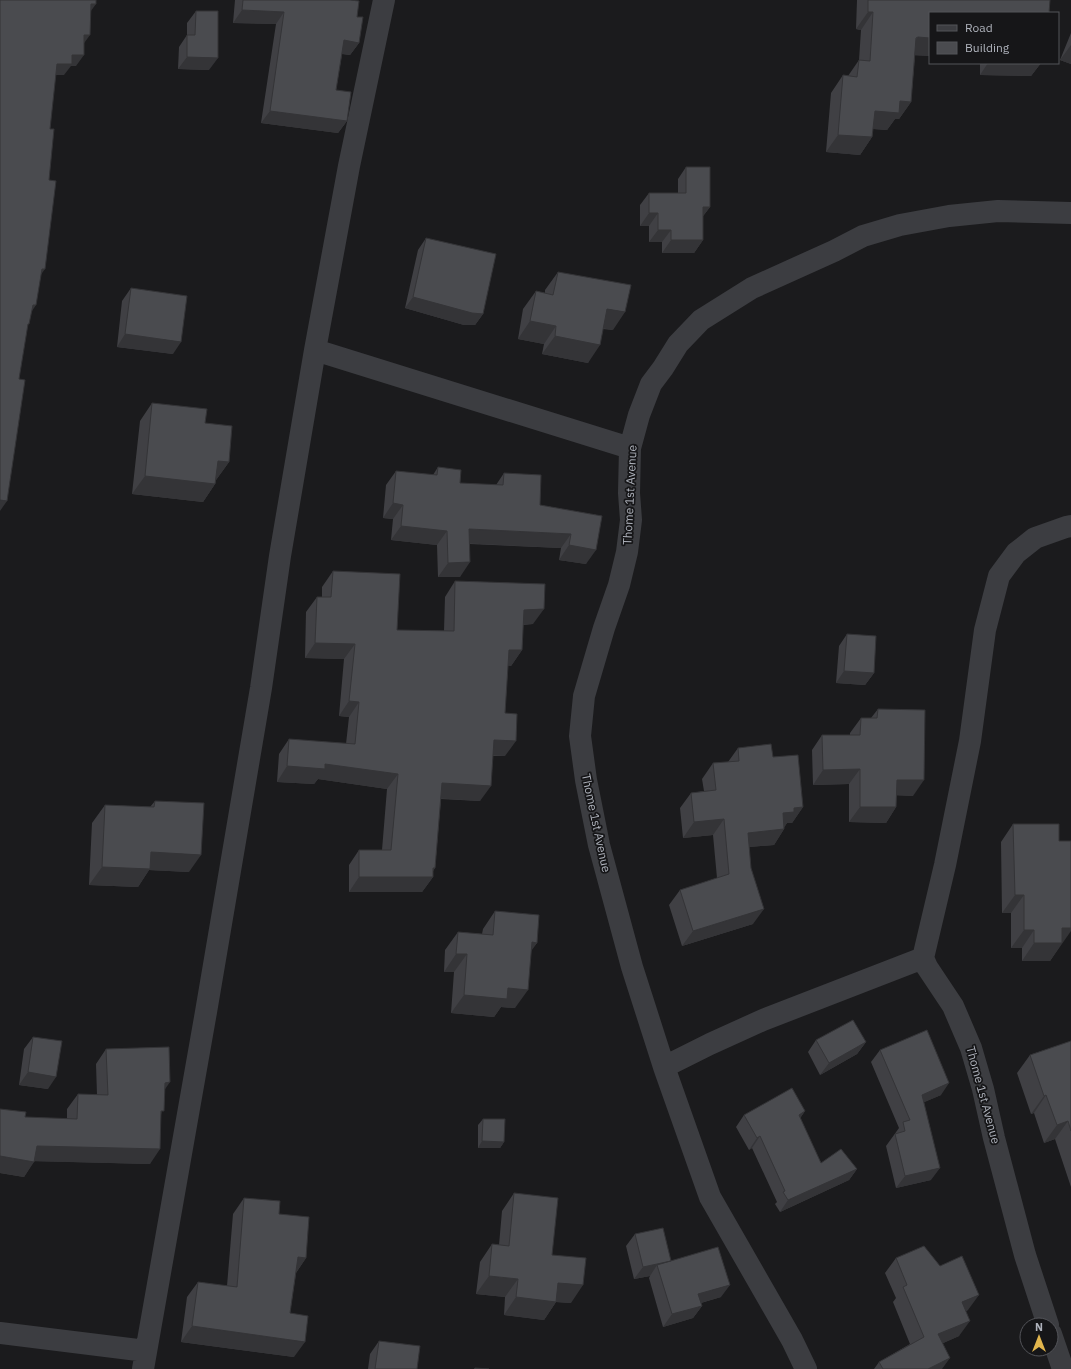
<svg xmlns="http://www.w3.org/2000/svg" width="1071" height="1369" viewBox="0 0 1071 1369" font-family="'IBM Plex Sans',sans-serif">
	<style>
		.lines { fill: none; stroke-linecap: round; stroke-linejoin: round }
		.street { stroke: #3c3d41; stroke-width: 22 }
		.wall { fill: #404044 }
		.shaded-wall { fill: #343437 }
		.building { fill: #4a4b4f; stroke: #343437 }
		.labels { text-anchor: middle; stroke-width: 3.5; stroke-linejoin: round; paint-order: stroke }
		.street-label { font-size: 12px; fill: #aeb2bb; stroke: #161618 }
	</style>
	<rect width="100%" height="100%" fill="#1b1b1d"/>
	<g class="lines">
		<path class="street" d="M315,350L630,448
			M923,958L945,865L970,741L985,630L999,576L1016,553L1035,538L1066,527L1071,526
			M664,1067L710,1044L763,1020L923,958L927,967L953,1006L971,1048L983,1089L994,1138L1025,1255L1048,1325
			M0,1333L146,1351
			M1051,1334L1063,1369
			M143,1369L206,1012L261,688L280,556L315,350L349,166L384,0
			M806,1369L792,1340L710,1197L664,1067L632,967L599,845L586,780L580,736L584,696L604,628L619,585L627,552L631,520L629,493L630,448L639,415L651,384L663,368L678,344L701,320L752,288L834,251L863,236L900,225L949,216L998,211L1071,213"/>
	</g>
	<path class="wall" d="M235,0H350L357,17L359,43L350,55L342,54L336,90L347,121L338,133L261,123L276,24L233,23Z
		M857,0H1050L930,13V56L915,55L911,102L899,119H895L887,130L873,129L872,137L860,155L826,152L831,93L843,75L848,76L859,60L861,30L856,29Z
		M196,11L209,70L178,69L179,47L187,35V23Z
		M1071,33V64L1060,60Z
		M980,63H1041L1031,76L980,75Z
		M686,167L710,207L703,216V240L694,253H662V242H649V226H640V205L649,193H678V179Z
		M426,238L483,314L475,325H464L405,308L418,250Z
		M558,272L613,330L603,329L588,363L542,354L544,344L518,339L523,309L536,291L545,293V290Z
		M131,288L173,354L117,347L122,301Z
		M152,403L205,423L229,462L216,480L215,484L203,502L132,494L140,421Z
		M438,467L460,483L496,485L504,473L540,505L602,516L586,564L559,560L561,548L470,544L460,577H438L437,545L391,540L393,519L383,518L386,485L396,471L433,475Z
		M333,571L397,630L444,631L445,597L455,581L533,624L523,625L522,650L511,666L508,665L505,713V756H493L480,801L441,799L435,868L433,871V877L422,892H349V865L359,850H382L387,789L318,779L314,784L277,782L279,754L289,739L346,744L349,717L339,716L344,659L305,658L306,612L317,597H322V587Z
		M847,634L874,673L865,685L836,683L839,646Z
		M878,709L913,796L896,795V807L886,823L849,822V784L813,785L812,750L822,735H850V733L861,718H871Z
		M738,748L773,757L803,807L792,823H787L784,827V829L774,845L749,847L753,924L682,946L669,905L680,890L717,878L713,835L683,838L680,808L691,793L704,791L702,779L713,763L728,762Z
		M155,801L189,872L149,870L138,887L89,885L92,823L105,805L150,807Z
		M1013,824L1060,946L1050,961H1022V948H1011V913H1002L1001,842Z
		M495,911L537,943L531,950L515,1008L501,1007L494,1017L451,1013L454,972H444L445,950L458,932L482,934L483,929Z
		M33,1037L48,1089L19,1085L24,1049Z
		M816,1040L866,1042L857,1054L820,1075L808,1052Z
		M1071,1041V1187L1055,1139L1044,1143L1034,1113L1031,1114L1017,1073L1030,1055Z
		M106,1049L165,1090L161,1115L150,1164L34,1161L24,1177L0,1173V1109L25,1117L67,1119V1109L78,1094L97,1095L96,1064Z
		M880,1050L941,1095L924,1102L931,1180L896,1188L886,1146L899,1128L871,1062Z
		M805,1111L800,1118L821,1163L857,1169L849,1180L780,1212L775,1204L777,1202L752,1148L749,1150L736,1127L744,1115Z
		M483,1119L504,1142L500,1148H478V1125Z
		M514,1193L552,1255L571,1303L556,1302L544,1320L504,1315L505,1297L476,1294L480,1262L492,1244L499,1245L502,1211Z
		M244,1198L279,1214L306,1258L296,1273L290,1313L294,1357L181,1342L187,1297L198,1282L227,1286L233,1214Z
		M635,1234L671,1261L721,1297L701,1303L702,1306L693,1318L663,1327L649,1278L650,1276L634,1279L626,1246Z
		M896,1258L968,1310L966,1311L959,1336L943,1343L942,1369H874L879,1362L910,1344L893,1302L896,1298L885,1273Z
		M379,1341L417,1369H368L370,1354Z"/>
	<path class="shaded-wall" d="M91,4H96L88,15Z
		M242,10L284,12L276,24L233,23Z
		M868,12H873L861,30L856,29Z
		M84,35H90L82,46Z
		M918,37L930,38V56L906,55Z
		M344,40L359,43L350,55L336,53Z
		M1071,45V64L1060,60Z
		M72,55H84L76,66H71L64,75H49L57,64Z
		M187,57L218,58L209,70L178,69Z
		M988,63H1041L1031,76L980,75Z
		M900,101L911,102L899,119H895L887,130L862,128L875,111Z
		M270,111L347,121L338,133L261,123Z
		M838,135L872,137L860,155L826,152Z
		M703,207H710L701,219Z
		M649,213H658L649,226H640Z
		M658,230H671L662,242H649Z
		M671,240H703L694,253H662Z
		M42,269H45L37,280Z
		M413,297L483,314L475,325H464L405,308Z
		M33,305H36L28,317Z
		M607,309L625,312L613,330L595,327Z
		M530,321L556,326L544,344L518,339Z
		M125,334L181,342L173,354L117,347Z
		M555,336L600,345L588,363L542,354Z
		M218,461L229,462L216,480L205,479Z
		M145,476L215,484L203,502L132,494Z
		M0,500L7,501L0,511Z
		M393,503L403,505L393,519L383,518Z
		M401,526L447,531L437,545L391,540Z
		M469,529L571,534L561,548L459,543Z
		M569,545L596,550L586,564L559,560Z
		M470,562L460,577H438L448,563Z
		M544,609L533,624L514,625L524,610Z
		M315,643L355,644L344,659L305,658Z
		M509,650H522L511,666L498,665Z
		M844,671L874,673L865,685L836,683Z
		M349,701L359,702L349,717L339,716Z
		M494,740L516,741L505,756L484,755Z
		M325,764L398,774L387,789L318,779L314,784L277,782L287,766Z
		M860,769L849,784L813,785L823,770Z
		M897,780H924L913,796L886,795Z
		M442,783L491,786L480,801L432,798Z
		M803,807L792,823H787L784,828L783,813L794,808Z
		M860,807H896L886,823L849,822Z
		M724,819L713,835L683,838L694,822Z
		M784,829L774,845L737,848L748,833Z
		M151,852L201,855L189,872L149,870L138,887L89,885L102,867Z
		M433,868H435L429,877H433L422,892H349L359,877Z
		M1015,895H1024L1011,913H1002Z
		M764,909L753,924L682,946L693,931Z
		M1071,918V931L1050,961H1022L1034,943L1062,928Z
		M1024,930H1034L1022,948H1011Z
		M532,942L537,943L524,961Z
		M456,954H467L454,972H444Z
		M508,988L528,990L515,1008L501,1007L494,1017L451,1013L464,995Z
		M866,1042L857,1054L820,1075L829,1063Z
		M28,1072L56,1077L48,1089L19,1085Z
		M170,1082L159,1098L165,1083Z
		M949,1083L941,1095L913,1107L922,1095Z
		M1046,1095L1034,1113L1031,1114L1044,1096Z
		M805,1111L797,1123L799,1115Z
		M1068,1121L1055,1139L1044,1143L1057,1125Z
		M760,1136L752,1148L749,1150L757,1138Z
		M482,1141L504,1142L500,1148H478Z
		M37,1146L160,1149L150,1164L26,1161Z
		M0,1156L34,1162L24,1177L0,1173Z
		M940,1168L931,1180L896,1188L905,1176Z
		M857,1169L849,1180L780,1212L788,1200Z
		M298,1257L306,1258L295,1274Z
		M671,1261L662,1273L657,1265L650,1276L634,1279L643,1267Z
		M489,1276L518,1279L505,1297L476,1294Z
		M558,1283L583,1285L571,1303L556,1302L544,1320L504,1315L516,1297Z
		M730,1285L721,1297L690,1306L698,1294Z
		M979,1295L968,1310L951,1317L962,1302Z
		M702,1306L693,1318L663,1327L672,1314Z
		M970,1321L959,1336L928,1350L938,1334Z
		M192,1326L305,1342L294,1357L181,1342Z
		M950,1358L942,1369H928Z"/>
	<path class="building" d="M0,0H96V4H91L90,35H84V55H72V64H57L50,129H54L49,180L56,181L45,269H42L36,305H33L29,324H28L19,379L25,380L7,501L0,500Z
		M243,0H350L359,1L357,17H363L359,43L344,40L336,90L351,92L347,121L270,111L284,12L242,10Z
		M868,0H1050L1049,13H930V38L918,37L916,38L911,102L900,101L899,113L875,111L872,137L838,135L843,75L857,77L859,60L870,61L873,12H868Z
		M196,11H218V58L187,57V35H195Z
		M686,167H710V207H703V240H671V230H658V213H649V193H686Z
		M426,238L496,254L483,314L472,313L413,297Z
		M558,272L631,285L625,312L607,309L600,345L555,336L556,326L530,321L536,291L553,295Z
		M131,288L187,296L181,342L125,334Z
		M152,403L207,409L205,423L232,426L229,462L218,461L215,484L145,476Z
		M438,467L461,470L460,483L503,485L504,473L541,475L540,505L602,516L596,550L569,545L571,534L469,529L470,562L448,563L447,531L401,526L403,505L393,503L396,471L437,475Z
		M333,571L400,574L397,630L454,631L455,581L545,584L544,609L524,610L522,650H509L505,713L517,714L516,741L494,740L491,786L442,783L435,868H433V877H359V850H391L398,774L325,764V769L287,766L289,739L355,744L359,702L349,701L355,644L315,643L317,597H331Z
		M847,634L876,636L874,673L844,671Z
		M878,709L925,710L924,780H897L896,807H860V769L823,770L822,735H860L861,718H877Z
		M771,744L773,757L798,755L803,807L794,808V812L783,813L784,829L748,833L751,868L764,909L693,931L680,890L729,874L724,819L694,822L691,793L716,790L713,763L739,761L738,748Z
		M155,801L204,803L201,855L151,852L150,869L102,867L105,805L154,807Z
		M1013,824H1059V841H1071V928H1062V943H1034V930H1024V895H1015Z
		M495,911L539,915L537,943L532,942L528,990L508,988L507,999L464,995L467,954H456L458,932L493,935Z
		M853,1020L866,1042L829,1063L816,1040Z
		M927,1030L949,1083L922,1095L940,1168L905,1176L895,1134L905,1131L903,1122L910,1120L880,1050Z
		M33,1037L62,1041L56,1077L28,1072Z
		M1071,1041V1131L1068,1121L1057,1125L1046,1095L1044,1096L1030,1055Z
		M169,1047L170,1082L165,1083L164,1111H161L160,1149L37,1146L34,1162L0,1156V1109L26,1112L25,1117L77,1119L78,1094L108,1095L106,1049Z
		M792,1088L805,1111L799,1115L821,1163L841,1149L857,1169L788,1200L783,1192L785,1191L760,1136L757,1138L744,1115Z
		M483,1119H505L504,1142L482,1141Z
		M514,1193L558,1198L552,1255L586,1258L583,1285L558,1283L556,1302L516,1297L518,1279L489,1276L492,1244L509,1246Z
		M244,1198L280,1201L279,1214L309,1217L306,1258L298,1257L290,1313L308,1316L305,1342L192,1326L198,1282L237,1287Z
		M663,1228L671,1261L643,1267L635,1234Z
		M924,1246L940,1266L962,1256L979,1295L962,1302L970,1321L938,1334L950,1358L928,1369H883L879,1362L924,1337L903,1287L907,1285L896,1258Z
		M718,1247L730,1285L698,1294L702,1306L672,1314L657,1265Z
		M379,1341L420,1346L417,1369H375Z
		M475,1368L489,1369H474Z"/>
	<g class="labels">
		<g class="street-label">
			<text transform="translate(630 495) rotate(-87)" y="4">Thome 1st Avenue</text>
			<text transform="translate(596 823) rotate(78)" y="4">Thome 1st Avenue</text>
			<text transform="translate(983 1095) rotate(75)" y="4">Thome 1st Avenue</text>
		</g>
	</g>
	<rect x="929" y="12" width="130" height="52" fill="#161618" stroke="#535459"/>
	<rect x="937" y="25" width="20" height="6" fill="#3c3d41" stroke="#535459"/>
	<text x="965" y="32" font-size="12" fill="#aeb2bb">Road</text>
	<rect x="937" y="42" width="20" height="12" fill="#4a4b4f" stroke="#535459"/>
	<text x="965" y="52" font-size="12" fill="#aeb2bb">Building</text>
	<g transform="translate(1039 1337)"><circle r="19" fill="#161618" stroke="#535459"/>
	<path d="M0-3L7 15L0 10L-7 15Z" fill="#e2b64d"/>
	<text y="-6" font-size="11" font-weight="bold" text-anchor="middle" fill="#aeb2bb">N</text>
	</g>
</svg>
